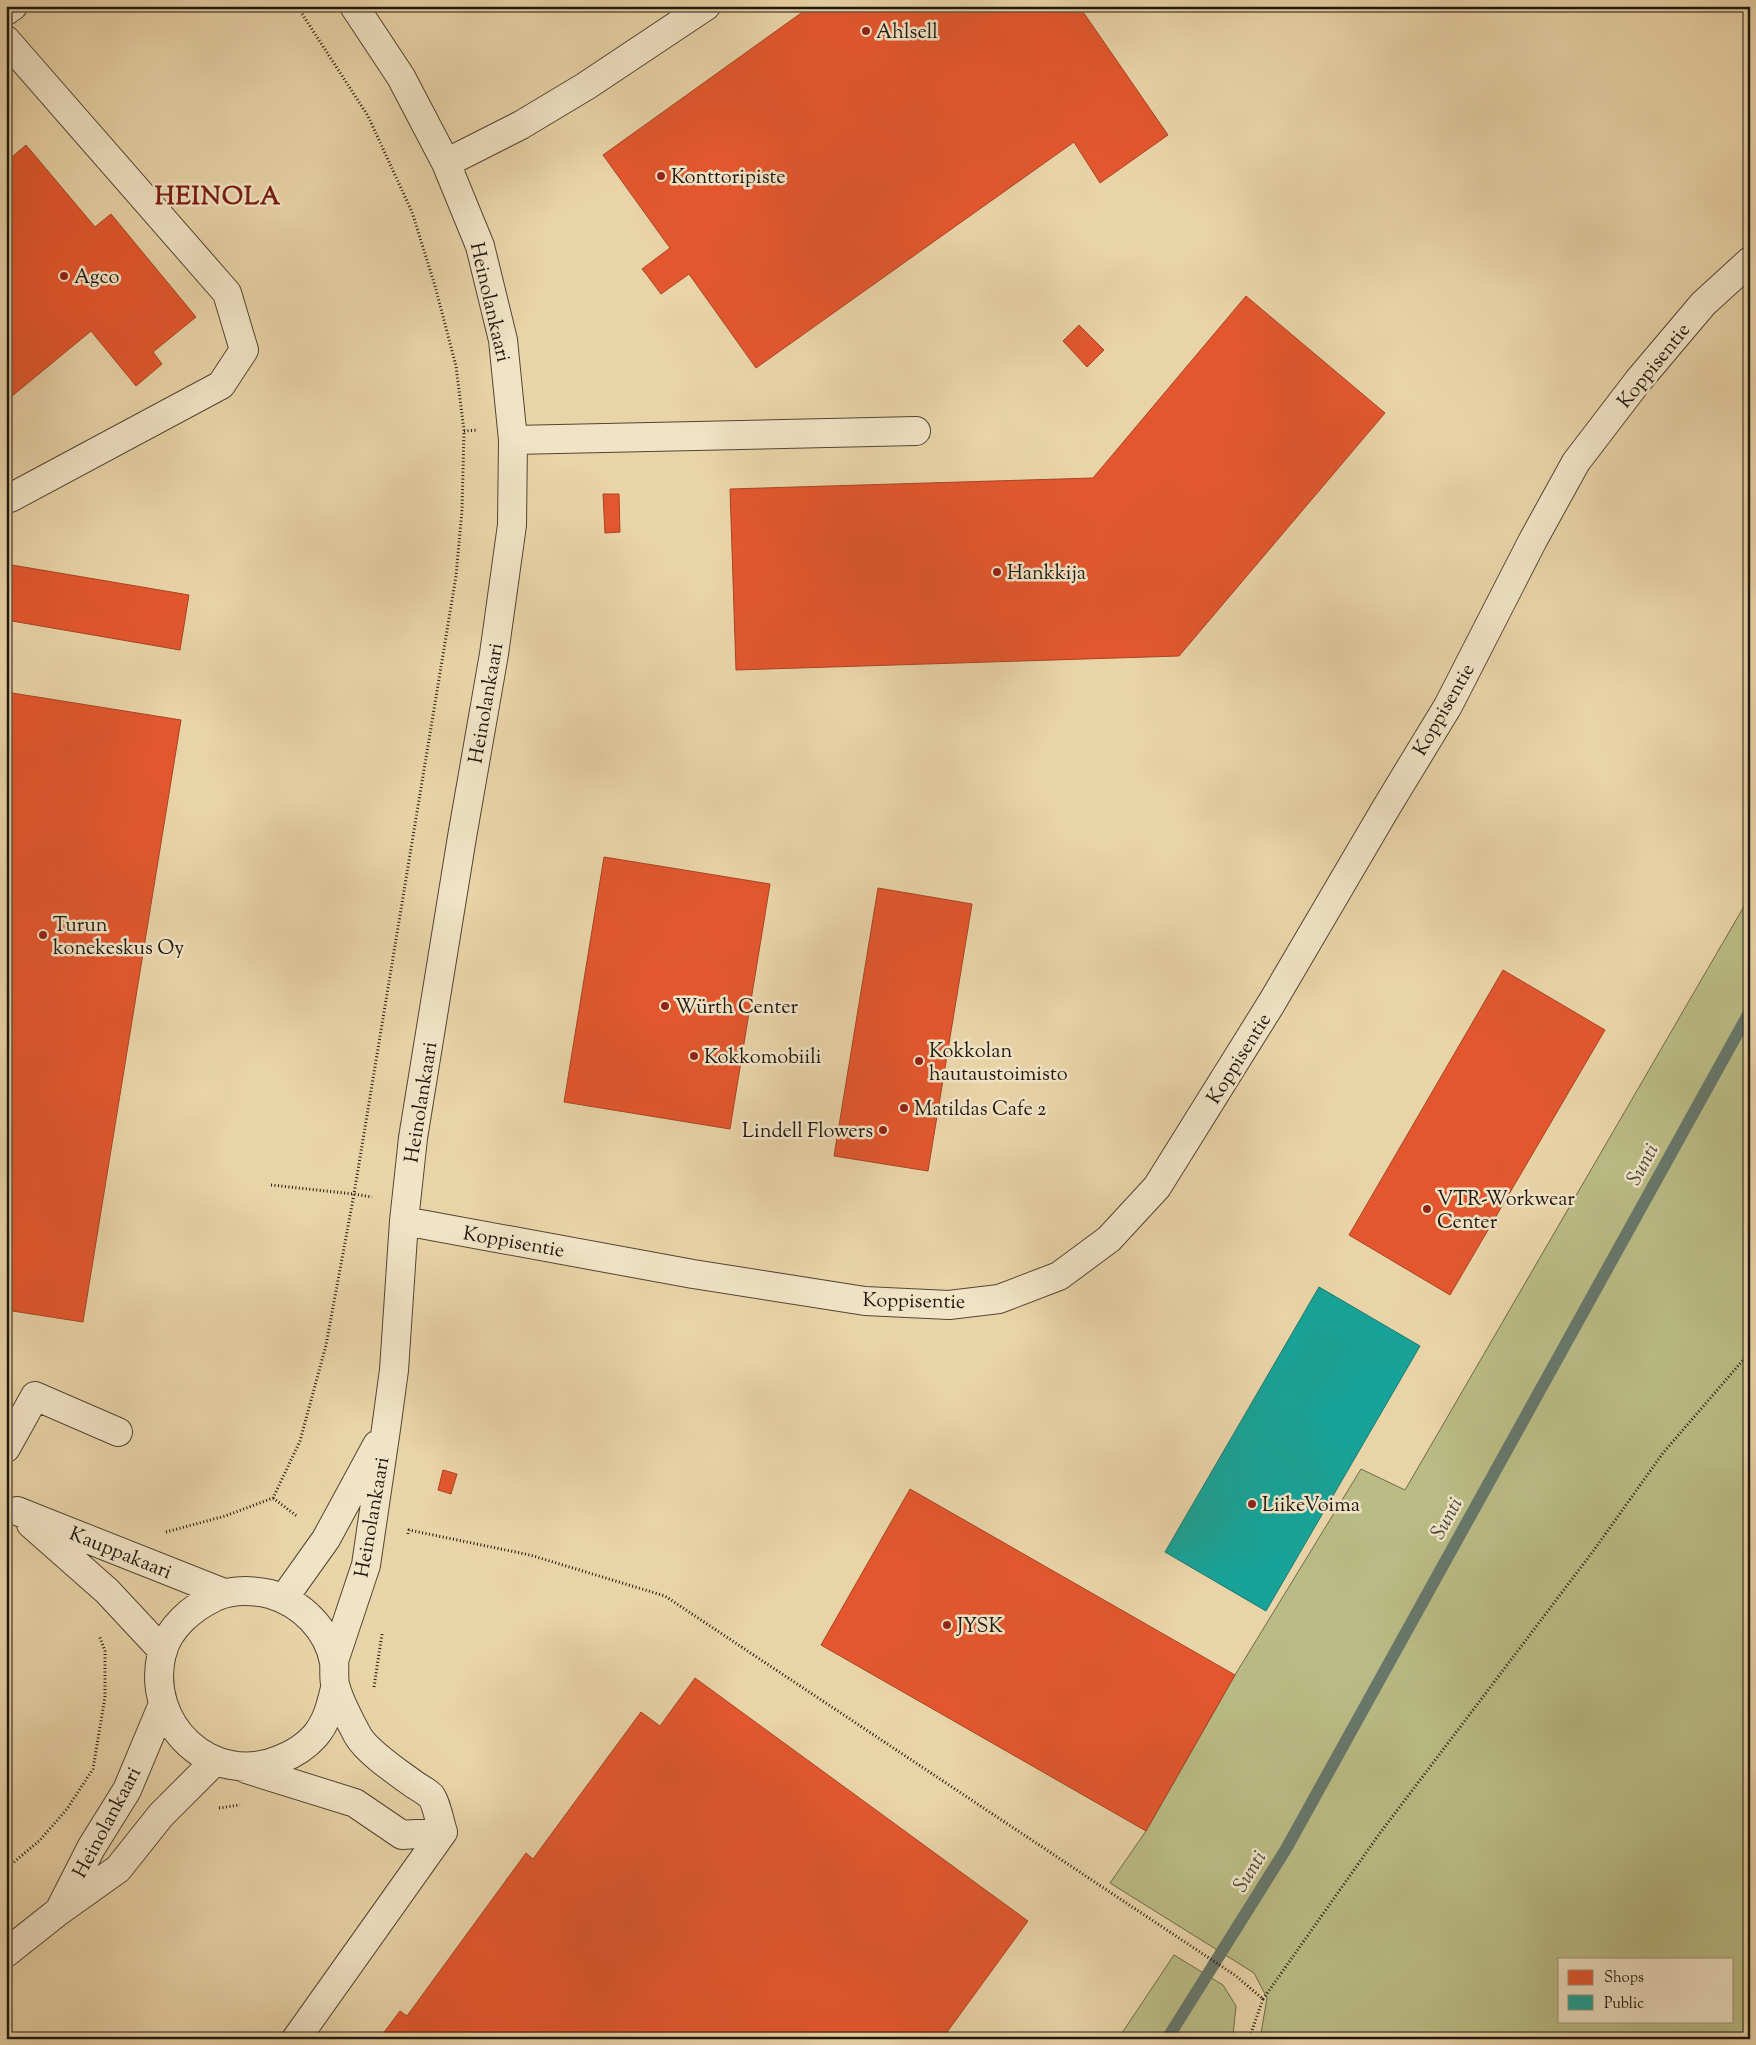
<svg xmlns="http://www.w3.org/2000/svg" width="1756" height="2045" viewBox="0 0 1756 2045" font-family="'Sorts Mill Goudy',serif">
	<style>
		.green { fill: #babc85; stroke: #6d6a4a; fill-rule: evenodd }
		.shops { fill: #e4572e; stroke: #a94424 }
		.public { fill: #17a398; stroke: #1a796f }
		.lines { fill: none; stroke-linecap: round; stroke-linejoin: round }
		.stream { stroke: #67786c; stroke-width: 12 }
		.minor-casing { stroke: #524634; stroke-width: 30 }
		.path { stroke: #20170e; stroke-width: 3; stroke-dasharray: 1 2.5; stroke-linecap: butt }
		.minor { stroke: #f1e3c6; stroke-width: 28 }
		.poi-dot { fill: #8f2418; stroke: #f1e3c6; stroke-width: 2 }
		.labels { text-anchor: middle; stroke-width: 5; stroke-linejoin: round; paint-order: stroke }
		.poi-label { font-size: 20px; fill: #20170e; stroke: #f1e3c6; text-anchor: start }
		.street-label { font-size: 20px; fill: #20170e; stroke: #f1e3c6 }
		.water-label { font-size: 21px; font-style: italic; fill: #4a4f45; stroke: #f1e3c6 }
		.district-label { font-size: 25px; font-weight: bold; letter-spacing: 1px; fill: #7a1f14; stroke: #f1e3c6 }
	</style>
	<rect width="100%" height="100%" fill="#e9d4a8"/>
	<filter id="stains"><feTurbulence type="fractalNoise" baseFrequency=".004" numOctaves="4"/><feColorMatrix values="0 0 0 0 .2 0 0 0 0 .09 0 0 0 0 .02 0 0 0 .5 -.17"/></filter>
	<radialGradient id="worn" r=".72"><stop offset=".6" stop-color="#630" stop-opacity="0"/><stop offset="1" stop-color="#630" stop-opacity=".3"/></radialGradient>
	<path class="green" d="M1750,896V2039H1260L1267,1998L1254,1973L1110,1883L1146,1831L1235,1675L1361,1469L1405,1490ZM1560,1959H1732V2021H1560Z
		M1174,1955L1223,1985L1236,2006L1233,2035L1230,2039H1118Z"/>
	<path class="shops" d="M811,6H1079L1168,135L1100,183L1074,142L756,368L689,274L661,294L646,274L642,269L670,248L603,155Z
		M26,145L95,227L111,214L196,317L153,352L162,364L136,386L91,331L6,401V162Z
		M1246,296L1385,413L1179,656L736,670L730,489L1093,478Z
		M1079,325L1104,350L1087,367L1063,341Z
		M603,494H619L620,532L605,533Z
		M6,564L189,595L180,650L6,620Z
		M6,692L181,720L83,1322L6,1310Z
		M604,857L770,884L730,1129L564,1102Z
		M878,888L972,904L928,1171L834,1156Z
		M1503,970L1605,1030L1450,1295L1349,1235Z
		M443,1470L457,1474L451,1494L438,1490Z
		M910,1489L1235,1675L1146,1831L821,1645Z
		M695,1678L1028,1921L942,2039H379L400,2011L407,2016L526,1853L533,1859L641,1712L660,1726Z"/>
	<path class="public" d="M1319,1287L1420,1346L1266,1611L1165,1552Z"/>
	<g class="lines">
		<path class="stream" d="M1167,2039L1286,1849L1750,1011"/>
		<defs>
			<path id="minor" d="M6,11L13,6
				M6,40L227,293L244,350L221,385L10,498L6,499
				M446,163L521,125L586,86L706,6
				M513,440L916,431
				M404,1221L693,1274L865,1301L949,1305L999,1299L1059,1276L1109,1239L1157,1187L1271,1004L1386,808L1448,706L1533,540L1576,462L1638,381L1703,304L1750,261
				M6,1448L35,1396L118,1432
				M17,1511L224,1593
				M31,1524L107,1591L163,1651
				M284,1598L326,1539L377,1445
				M334,1661L366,1565L386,1429L394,1370L404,1221L413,1138L462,837L494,654L512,525L513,440L503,340L480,246L446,163L401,77L354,6
				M335,1688C331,1705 327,1722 315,1736C306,1746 294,1754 281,1759C212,1789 144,1724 162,1653C169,1627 192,1608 215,1597C233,1589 252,1590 270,1594C301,1603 328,1629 334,1662C335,1670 333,1680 336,1688C340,1702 351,1723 358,1736C368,1753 399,1773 415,1785C420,1788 427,1792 431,1796C436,1802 440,1823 443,1832
				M246,1769L355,1803L402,1835L443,1832
				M61,1907L91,1848L127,1790L163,1704
				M6,1953L59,1911L118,1869L161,1815L215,1761
				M296,2039L443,1832"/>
		</defs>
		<use href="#minor" class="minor-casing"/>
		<path class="path" d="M464,431L478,430
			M271,1185L354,1194L372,1197
			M273,1498L298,1517
			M166,1532L225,1516L273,1498L300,1441L326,1345L354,1194L456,576L462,510L464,431L456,366L435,286L412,212L368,116L297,6
			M408,1534L409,1530L530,1555L665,1596L1236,1976L1263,1999L1249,2039
			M374,1687L382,1634
			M219,1808L240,1805
			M6,1869L40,1840L67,1809L93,1769L105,1697V1651L99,1635
			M1263,1999L1380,1833L1594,1550L1663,1453L1750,1352"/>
		<use href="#minor" class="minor"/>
	</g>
	<g class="poi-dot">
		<circle cx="866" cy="31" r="5"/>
		<circle cx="661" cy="176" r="5"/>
		<circle cx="64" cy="276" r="5"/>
		<circle cx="997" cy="572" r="5"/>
		<circle cx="43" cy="935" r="5"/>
		<circle cx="665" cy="1006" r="5"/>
		<circle cx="694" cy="1056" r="5"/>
		<circle cx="919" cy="1061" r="5"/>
		<circle cx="904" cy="1108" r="5"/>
		<circle cx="883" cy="1130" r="5"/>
		<circle cx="1427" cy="1209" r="5"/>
		<circle cx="1252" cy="1504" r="5"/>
		<circle cx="947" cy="1625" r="5"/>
	</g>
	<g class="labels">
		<g class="poi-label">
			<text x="876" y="38">Ahlsell</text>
			<text x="671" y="183">Konttoripiste</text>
			<text x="74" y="283">Agco</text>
			<text x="1007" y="579">Hankkija</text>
			<text x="53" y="931">Turun<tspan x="53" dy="23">konekeskus Oy</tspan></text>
			<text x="675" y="1013">Würth Center</text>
			<text x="929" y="1057">Kokkolan<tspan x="929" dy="23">hautaustoimisto</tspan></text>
			<text x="704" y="1063">Kokkomobiili</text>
			<text x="914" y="1115">Matildas Cafe 2</text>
			<text x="873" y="1137" text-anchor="end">Lindell Flowers</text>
			<text x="1437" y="1205">VTR-Workwear<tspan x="1437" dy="23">Center</tspan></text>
			<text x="1262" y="1511">LiikeVoima</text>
			<text x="957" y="1632">JYSK</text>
		</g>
		<g class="street-label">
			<text transform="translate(491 302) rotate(77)" y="7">Heinolankaari</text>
			<text transform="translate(1653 365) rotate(-51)" y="7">Koppisentie</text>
			<text transform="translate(485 703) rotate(-80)" y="7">Heinolankaari</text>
			<text transform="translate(1443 709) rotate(-60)" y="7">Koppisentie</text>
			<text transform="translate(1238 1058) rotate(-58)" y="7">Koppisentie</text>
			<text transform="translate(420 1102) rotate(-81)" y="7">Heinolankaari</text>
			<text transform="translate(514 1241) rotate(10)" y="7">Koppisentie</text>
			<text transform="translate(914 1300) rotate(1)" y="7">Koppisentie</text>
			<text transform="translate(371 1517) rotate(-80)" y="7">Heinolankaari</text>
			<text transform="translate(121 1552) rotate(22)" y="7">Kauppakaari</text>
			<text transform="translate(106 1822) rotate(-62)" y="7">Heinolankaari</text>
		</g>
		<g class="water-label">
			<text transform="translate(1642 1164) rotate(-61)" y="7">Sunti</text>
			<text transform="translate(1446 1518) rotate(-61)" y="7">Sunti</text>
			<text transform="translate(1249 1871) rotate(-58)" y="7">Sunti</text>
		</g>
		<g class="district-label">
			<text x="218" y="204">HEINOLA</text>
		</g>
	</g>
	<rect width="1756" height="2045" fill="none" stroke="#e9d4a8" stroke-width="25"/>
	<rect x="8" y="8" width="1741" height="2030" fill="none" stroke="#20170e" stroke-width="2.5"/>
	<rect x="12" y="12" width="1731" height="2020" fill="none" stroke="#20170e"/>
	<rect x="1558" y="1958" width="175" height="65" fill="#f1e3c6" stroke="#9d917c"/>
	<rect x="1568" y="1970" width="25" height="15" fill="#e4572e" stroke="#9d917c"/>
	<text x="1604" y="1982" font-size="15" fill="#20170e">Shops</text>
	<rect x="1568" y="1995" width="25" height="15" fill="#17a398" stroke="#9d917c"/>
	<text x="1604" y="2008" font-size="15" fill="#20170e">Public</text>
	<rect width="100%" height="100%" filter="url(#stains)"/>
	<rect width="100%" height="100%" fill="url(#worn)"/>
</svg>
